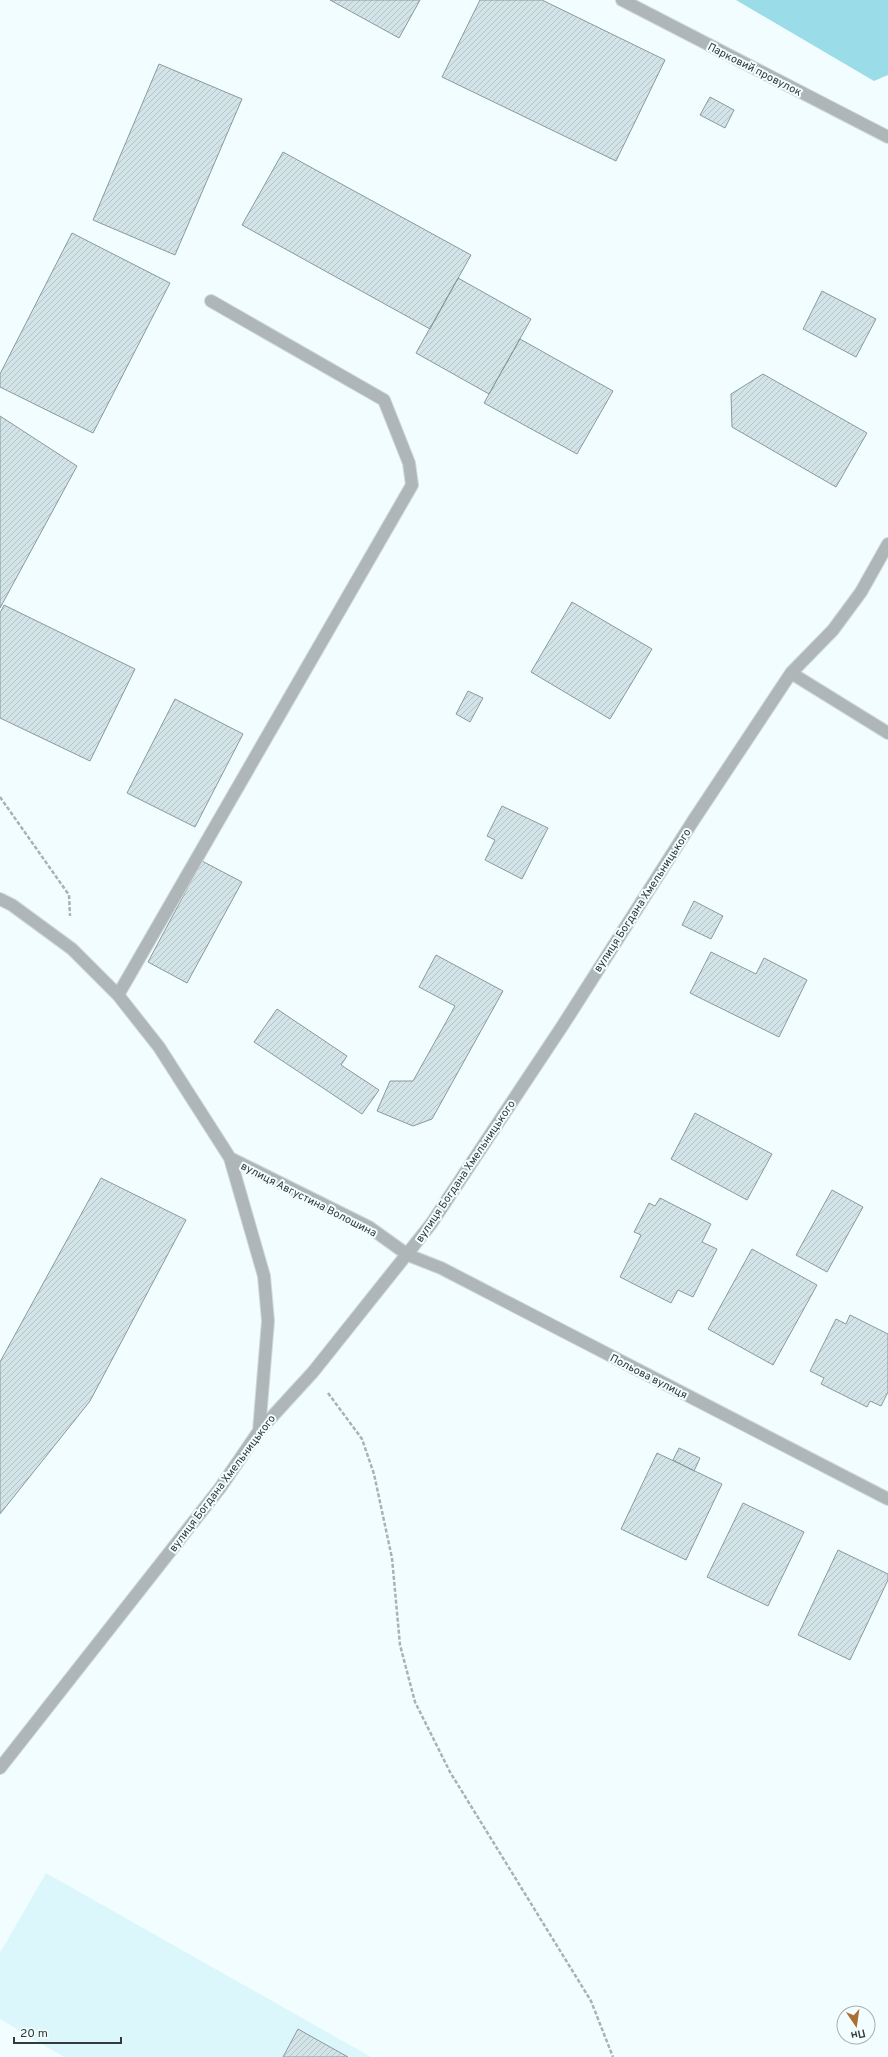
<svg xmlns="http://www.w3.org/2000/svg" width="888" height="2057" viewBox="0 0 888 2057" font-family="Overpass,sans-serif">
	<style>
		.built { fill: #dbf7fc }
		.grass { fill: #9bdce9 }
		.building { fill: url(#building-hatch); stroke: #8a9a9d }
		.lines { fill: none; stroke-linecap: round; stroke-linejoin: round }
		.minor-casing { stroke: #d0dadc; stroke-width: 14 }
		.path { stroke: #a9b3b4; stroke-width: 2.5; stroke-dasharray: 4 2; stroke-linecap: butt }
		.minor { stroke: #aeb6b7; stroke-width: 12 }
		.labels { text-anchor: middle; stroke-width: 4; stroke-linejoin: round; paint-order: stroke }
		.street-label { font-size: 11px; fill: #333a3b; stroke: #f2fdff }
	</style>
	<defs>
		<pattern id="building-hatch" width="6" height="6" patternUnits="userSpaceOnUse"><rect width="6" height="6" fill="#d2e4e7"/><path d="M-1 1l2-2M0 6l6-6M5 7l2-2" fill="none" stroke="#b5c4c7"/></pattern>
	</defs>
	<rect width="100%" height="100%" fill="#f2fdff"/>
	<path class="built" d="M46,1873L371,2057H64L0,2019V1953Z"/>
	<path class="grass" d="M736,0H888V75L874,81Z"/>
	<path class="building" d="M330,0H420L399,38Z
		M480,0H542L665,60L616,161L442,77Z
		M159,64L242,99L175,255L93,220Z
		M710,97L734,110L725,128L700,115Z
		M283,152L471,255L430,329L242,225Z
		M72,233L170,283L93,433L0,387V374Z
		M458,278L531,319L489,394L416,353Z
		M822,291L876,319L856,357L803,329Z
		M520,339L613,391L577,454L484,403Z
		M763,374L867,433L836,487L732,427L731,394Z
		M0,416L77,466L0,608Z
		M572,602L652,649L610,719L531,672Z
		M4,605L135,669L90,761L0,718V613Z
		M468,691L483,698L470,722L456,714Z
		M175,699L243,734L195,827L127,793Z
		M502,806L548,828L522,879L485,860L495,840L487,836Z
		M202,861L242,882L187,983L148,962Z
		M694,901L723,916L711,939L682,925Z
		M711,952L756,974L764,958L807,980L779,1037L690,993Z
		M436,955L503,991L432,1119L413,1126L377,1111L390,1081H413L455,1006L419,987Z
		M277,1009L347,1056L341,1065L379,1090L362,1114L254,1042Z
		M695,1113L772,1154L747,1200L671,1159Z
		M101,1178L186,1220L90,1401L0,1514V1362Z
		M832,1190L863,1207L827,1272L796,1255Z
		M660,1198L711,1224L702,1242L717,1249L693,1297L678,1290L671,1303L620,1277L641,1235L634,1232L649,1203L655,1206Z
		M752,1249L817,1285L773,1365L708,1329Z
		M850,1315L888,1334V1392L881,1406L870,1401L867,1407L821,1384L824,1378L810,1371L836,1319L846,1324Z
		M679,1448L700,1458L694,1471L673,1460Z
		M657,1453L722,1484L686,1560L621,1529Z
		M743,1503L804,1532L768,1606L707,1577Z
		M838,1550L888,1574V1580L850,1660L798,1635Z
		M298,2029L348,2057H283Z"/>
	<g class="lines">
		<defs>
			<path id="minor" d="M622,0L888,137
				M791,673L888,733
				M0,899L12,905L72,949L118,995L159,1047L230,1158L264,1276L268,1321L259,1431
				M118,995L412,485L409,463L384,400L211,301
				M230,1158L369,1227L408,1255L441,1268L888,1499
				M0,1768L220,1488L259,1431L313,1372L431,1224L563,1025L693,821L791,673L833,630L861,592L888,544"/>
		</defs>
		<use href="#minor" class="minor-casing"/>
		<path class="path" d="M0,797L69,895L70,916
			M328,1393L362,1439L374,1474L392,1558L400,1645L415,1702L450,1772L591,2001L613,2057"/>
		<use href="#minor" class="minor"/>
	</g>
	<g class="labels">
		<g class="street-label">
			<text transform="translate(755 69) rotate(27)" y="4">Парковий провулок</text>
			<text transform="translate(642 900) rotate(-57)" y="4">вулиця Богдана Хмельницького</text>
			<text transform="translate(465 1171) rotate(-56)" y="4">вулиця Богдана Хмельницького</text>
			<text transform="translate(309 1199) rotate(27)" y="4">вулиця Августина Волошина</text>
			<text transform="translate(649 1376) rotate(27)" y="4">Польова вулиця</text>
			<text transform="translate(222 1483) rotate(-53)" y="4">вулиця Богдана Хмельницького</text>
		</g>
	</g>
	<g transform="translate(856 2025) rotate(167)"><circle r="19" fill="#f2fdff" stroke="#a6afb1"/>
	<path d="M0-3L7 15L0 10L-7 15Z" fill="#ad6e34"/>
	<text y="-6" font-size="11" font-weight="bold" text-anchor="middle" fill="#333a3b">Пн</text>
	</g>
	<path d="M14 2037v6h107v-6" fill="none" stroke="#333a3b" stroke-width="2"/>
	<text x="20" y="2037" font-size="12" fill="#333a3b" stroke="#f2fdff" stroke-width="3" paint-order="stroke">20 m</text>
</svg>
